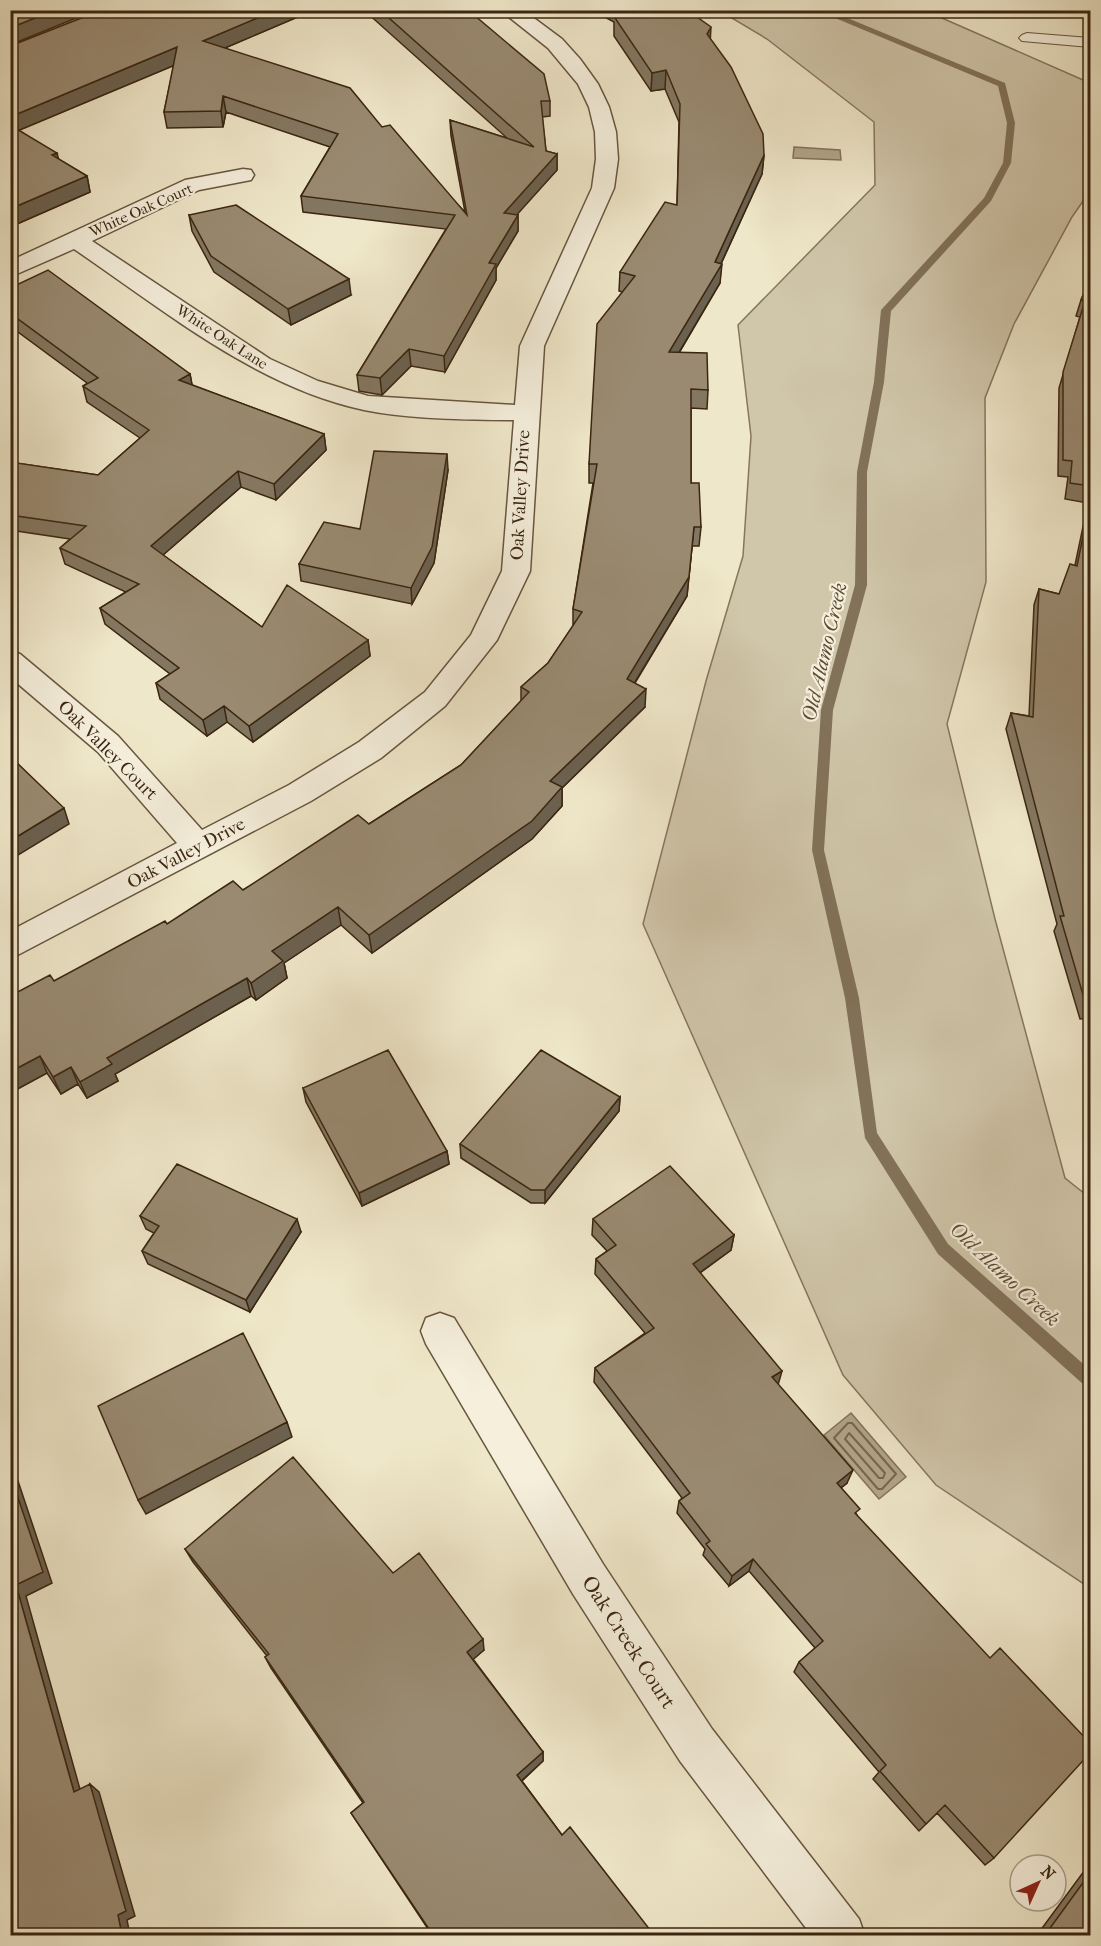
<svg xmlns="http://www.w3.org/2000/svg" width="1101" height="1946" viewBox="0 0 1101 1946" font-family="'IM FELL French Canon',serif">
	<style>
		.green { fill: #d0c6aa; stroke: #86765e; stroke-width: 1.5 }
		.water { fill: #b2a58a; stroke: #82725a; stroke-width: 1.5 }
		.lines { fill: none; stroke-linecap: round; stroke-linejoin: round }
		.shore { stroke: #76664e; stroke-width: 2 }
		.stream { fill: #82725a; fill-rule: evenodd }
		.lane-casing { stroke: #68563f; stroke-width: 2 }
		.street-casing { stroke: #68563f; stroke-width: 3 }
		.lane { fill: #f5efdc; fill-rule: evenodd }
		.street { fill: #f5efdc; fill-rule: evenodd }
		.wall { fill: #847761; stroke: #3b2611; stroke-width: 1.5 }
		.shaded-wall { fill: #6b614f; stroke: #3b2611; stroke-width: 1.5 }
		.building { fill: #998a71; stroke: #3b2611; stroke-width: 1.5 }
		.labels { text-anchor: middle; stroke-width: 4.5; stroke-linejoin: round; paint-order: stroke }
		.far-street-label { font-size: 15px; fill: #3b2611; stroke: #f5efdc }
		.street-label { font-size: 18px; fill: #3b2611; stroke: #f5efdc }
		.water-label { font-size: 20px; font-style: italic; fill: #5f4c35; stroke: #f5efdc }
		.near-street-label { font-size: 21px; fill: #3b2611; stroke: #f5efdc }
	</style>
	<rect width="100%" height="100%" fill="#efe7c9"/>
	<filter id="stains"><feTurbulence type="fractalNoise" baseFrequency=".00333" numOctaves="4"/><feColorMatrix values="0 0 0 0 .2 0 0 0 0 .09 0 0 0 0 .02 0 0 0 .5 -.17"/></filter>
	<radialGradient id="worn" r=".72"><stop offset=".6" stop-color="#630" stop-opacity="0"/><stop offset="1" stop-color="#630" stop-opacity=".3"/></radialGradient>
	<path class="green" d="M720,11H926L1090,83V191L1072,217L1014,324L985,398L986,582L947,724L995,919L1065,1178L1090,1198V1588L936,1485L843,1375L643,924L706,681L743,556L751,436L738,325L875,185L874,122L767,39Z"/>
	<path class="water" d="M794,147L840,150L841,160L793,158Z
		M851,1413L906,1477L879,1499L824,1435Z"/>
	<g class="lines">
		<path class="shore" d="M848,1423H852L896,1474L882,1489H878L834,1438Z
			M849,1433L885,1473L883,1478H879L845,1439Z"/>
		<path class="stream" d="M816,10H828L1005,83L1015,123L1011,163L991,201L891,311L884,382L867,472V585L833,710L824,850L859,998L877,1133L948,1244L1090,1370V1388L1084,1385L938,1254L865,1138L845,998L812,850L821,710L855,585L857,472L874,382L881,310L984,198L1003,163L1007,123L998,86Z"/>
		<defs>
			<path id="lane" d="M1027,33L1090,38V47L1022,41L1019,38L1022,35Z"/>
			<path id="street" d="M500,10H523L562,39L580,59L598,84L609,107L616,132L618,159L614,188L544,346L530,571L497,640L445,706L381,758L311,801L10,959V931L177,843L98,752L10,677V651L20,654L118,736L202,830L289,785L359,742L425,692L471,635L502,571L514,420C469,420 408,419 364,410C256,387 164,310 74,249L10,277V261L185,180L243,169L251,170L254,175L251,180L199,190L92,241L270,359L318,381L368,396L515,405L520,346L592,188L596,159L595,132L589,107L578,84L548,48Z
				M440,1313L454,1318L603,1564L712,1729L859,1919L865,1936H812L680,1761L573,1594L426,1344L421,1331L426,1318Z"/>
		</defs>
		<use href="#lane" class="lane-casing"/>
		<use href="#street" class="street-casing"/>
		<use href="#lane" class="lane"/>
		<use href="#street" class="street"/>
	</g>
	<path class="wall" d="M102,10H314L225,48L382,127L465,212L451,136L450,120L507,138L366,12V10H468L550,101V116L542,117L546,151L557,154V170L516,215H518V231L496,268V280L445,372L411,366L382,395L359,391L357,375L446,229L303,212L301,196L330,147L226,112L223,127L167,128L164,112L174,65L19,130L58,159L87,176L90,192L10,227V46Z
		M592,10H687L710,39L764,155L762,174L721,264L720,283L679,353L708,390L707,409L691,408V483L701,527L699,546H692L687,596L635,683L645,707L562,788V806L532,839L372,953L341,925L284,963L287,978L256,1000L251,996L115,1074L118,1081L87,1098L78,1084L61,1094L47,1073L10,1093L54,981L167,924L243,890L369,824L461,765L521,701V687L548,663L573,626V609L593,483H589V464L622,292L619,291L620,272L677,205L679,122L665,89L651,91L614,36V22Z
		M189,215L351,295L291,325L214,272L192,231Z
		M1090,279V1018L1080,1019L1054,931L1057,924L1006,729L1011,713L1029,716L1034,605L1039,589L1059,594L1075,565L1088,503L1065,499L1068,477L1058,476L1059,388L1080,317L1076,316L1081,300Z
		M10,288L190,374L192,385L324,434L326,450L276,500L241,487L163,555L262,627L368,640L370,656L253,742L227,722L207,736L160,699L156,683L170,674L105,624L100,608L126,592L65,564L60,548L70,539L10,530V462L98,475L140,438L87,402L83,386L87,383L10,326Z
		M448,470L434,563L412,604L301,581L299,564L360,529Z
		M303,1088L447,1151L449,1164L362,1206L306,1102Z
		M620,1097L619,1111L545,1203H531L461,1158L460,1144Z
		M140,1216L301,1232L250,1312L148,1264L142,1251L154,1233L146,1229Z
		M593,1219L734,1235L731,1250L700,1273L847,1483L841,1488L857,1515L994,1858L985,1865L937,1813L919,1831L873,1779L879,1772L794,1672L799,1662L815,1648L749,1571L729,1586L703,1555L705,1549L677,1513L679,1501L682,1498L594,1382L595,1368L645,1333L595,1274L596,1259L607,1251L592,1235Z
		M185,1549L393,1573L484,1650L473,1659L543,1752V1761L522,1781L562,1835L654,1935H432L351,1813L363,1803L271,1668L265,1657L267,1656L193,1562Z
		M1090,1863V1935H1037Z"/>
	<path class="shaded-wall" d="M55,10H96L10,45V28Z
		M276,10H314L206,56L203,41Z
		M711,27L710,45L707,34Z
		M177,47L180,63L10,134V117Z
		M666,70L665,89L651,91L652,73Z
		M223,96L226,112L223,127L221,111Z
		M57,153L61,169L52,155Z
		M557,154V170L504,229V213Z
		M764,155L762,174L718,270L722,264L720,283L668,371L669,352L715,262Z
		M87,176L90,192L10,227V209Z
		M518,215V231L496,268V280L445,372L444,356L489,263Z
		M349,279L351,295L291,325L288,309Z
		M409,349L411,366L382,395L380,378Z
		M190,374L193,390L179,380Z
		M324,434L326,450L276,500L274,484Z
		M447,454L448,470L434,563L412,604L411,588Z
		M238,471L241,487L155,562L151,546Z
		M694,527L687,596L626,697L627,679Z
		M368,640L370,656L253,742L249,726Z
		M646,689L645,707L562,788V806L532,839L372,953L369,935L550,781Z
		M224,706L227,722L207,736L203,720Z
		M64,808L69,824L10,860V841Z
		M338,907L341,925L284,963L287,978L256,1000L251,983L272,951Z
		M247,978L251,996L115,1074L118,1081L87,1098L80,1082L107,1058Z
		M40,1056L47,1073L10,1093V1072Z
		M71,1067L78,1084L61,1094L53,1077Z
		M620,1097L619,1111L545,1203V1190Z
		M447,1151L449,1164L362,1206L359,1193Z
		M297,1219L301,1232L250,1312L246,1300Z
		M734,1235L731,1250L691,1279L693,1264Z
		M782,1371L778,1385L772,1377Z
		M287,1422L292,1437L146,1514L138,1500Z
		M10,1457L52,1583L26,1596L83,1800L74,1792L16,1585Z
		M853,1470L847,1483L832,1495L837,1483Z
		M753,1559L749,1571L729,1586L732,1576Z
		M483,1639L484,1650L469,1663L467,1652Z
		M543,1752V1761L518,1784L517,1775Z
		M90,1784L99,1792L135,1916L127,1920L130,1935H122Z"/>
	<path class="building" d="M10,10H55L10,28Z
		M102,10H276L203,41L350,88L382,127L390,125L467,215L450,120L534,147L380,10H468L544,74L550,101H541L546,151L557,154L504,213L518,215L489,263L496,264L444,356L409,349L380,378L357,375L455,215L301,196L338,134L223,96L221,111L164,112L177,47L10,117V46Z
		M629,10H687L711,27L707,34L731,67L763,134L764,155L715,262L722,264L669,352L707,353L708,390L691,389V483H699L701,527H694L689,577L627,679L646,689L550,781L562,787L532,821L369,935L338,907L272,951L283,961L251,983L247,978L107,1058L112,1064L80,1082L71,1067L53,1077L40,1056L10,1072V996L50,975L54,981L165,921L167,924L233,881L243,890L358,815L369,824L461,765L529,692L521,687L548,663L582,612L573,609L597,464H589L597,324L635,276L620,272L665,202L677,205L680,104L666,70L652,73L615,18L633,13Z
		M10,125L57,153L52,155L87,176L10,209Z
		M236,205L349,279L288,309L211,256L189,215Z
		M48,270L190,374L179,380L324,434L274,484L238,471L151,546L262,627L287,585L368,640L249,726L224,706L203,720L156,683L179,668L100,608L139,584L60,548L86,526L10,515V462L98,475L149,430L83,386L98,378L10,313V288Z
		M1090,279V486L1070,483L1072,461L1063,460V372L1085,301L1081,300Z
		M374,451L447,454L432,547L411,588L299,564L324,522L360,529Z
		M1090,502V1004L1086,1005L1060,916H1064L1011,713L1033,717L1039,589L1059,594L1070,564L1077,566Z
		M14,760L64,808L10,841V762Z
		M388,1050L447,1151L359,1193L303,1088Z
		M541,1050L620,1097L545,1190H531L460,1144Z
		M177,1164L297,1219L246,1300L142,1251L159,1226L140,1216Z
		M670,1166L734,1235L693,1264L782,1371L772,1377L853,1470L837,1483L860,1509L855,1513L990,1658L1000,1648L1090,1743V1753L994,1858L945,1805L926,1824L880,1771L886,1765L799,1662L823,1641L753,1559L732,1576L706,1544L710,1541L679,1501L690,1493L595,1368L654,1328L596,1259L616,1245L593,1219Z
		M243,1333L287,1422L138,1500L98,1406Z
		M293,1457L393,1573L419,1553L483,1639L467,1652L543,1752L517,1775L562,1835L570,1827L654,1935H433L351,1813L364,1802L265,1657L269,1654L185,1549Z
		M10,1474L43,1572L16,1585L74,1792L90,1784L126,1911L118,1915L122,1935H10Z
		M1090,1873V1935H1045Z"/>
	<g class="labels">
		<g class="far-street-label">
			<text transform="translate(141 210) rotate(-24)" y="5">White Oak Court</text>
			<text transform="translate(222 337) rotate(33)" y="5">White Oak Lane</text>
		</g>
		<g class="street-label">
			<text transform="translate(520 495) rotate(-87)" y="6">Oak Valley Drive</text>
			<text transform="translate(108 750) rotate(45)" y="6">Oak Valley Court</text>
			<text transform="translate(186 853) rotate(-28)" y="6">Oak Valley Drive</text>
		</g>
		<g class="water-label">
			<text transform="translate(824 652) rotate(-77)" y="7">Old Alamo Creek</text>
			<text transform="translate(1005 1274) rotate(43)" y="7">Old Alamo Creek</text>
		</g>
		<g class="near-street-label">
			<text transform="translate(629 1642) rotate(57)" y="7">Oak Creek Court</text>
		</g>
	</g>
	<rect width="1101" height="1946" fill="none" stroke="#efe7c9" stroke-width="36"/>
	<rect x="12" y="12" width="1077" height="1922" fill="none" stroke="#3b2611" stroke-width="3"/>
	<rect x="18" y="18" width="1065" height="1910" fill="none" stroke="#3b2611" stroke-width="1.5"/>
	<g transform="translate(1038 1883) rotate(45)"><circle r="28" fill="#f5efdc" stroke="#ab9f8b" stroke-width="1.5"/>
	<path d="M0-4.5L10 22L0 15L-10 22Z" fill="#8f2418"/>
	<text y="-9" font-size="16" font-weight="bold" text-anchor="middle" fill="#3b2611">N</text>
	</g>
	<rect width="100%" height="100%" filter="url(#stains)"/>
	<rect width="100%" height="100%" fill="url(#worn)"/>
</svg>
